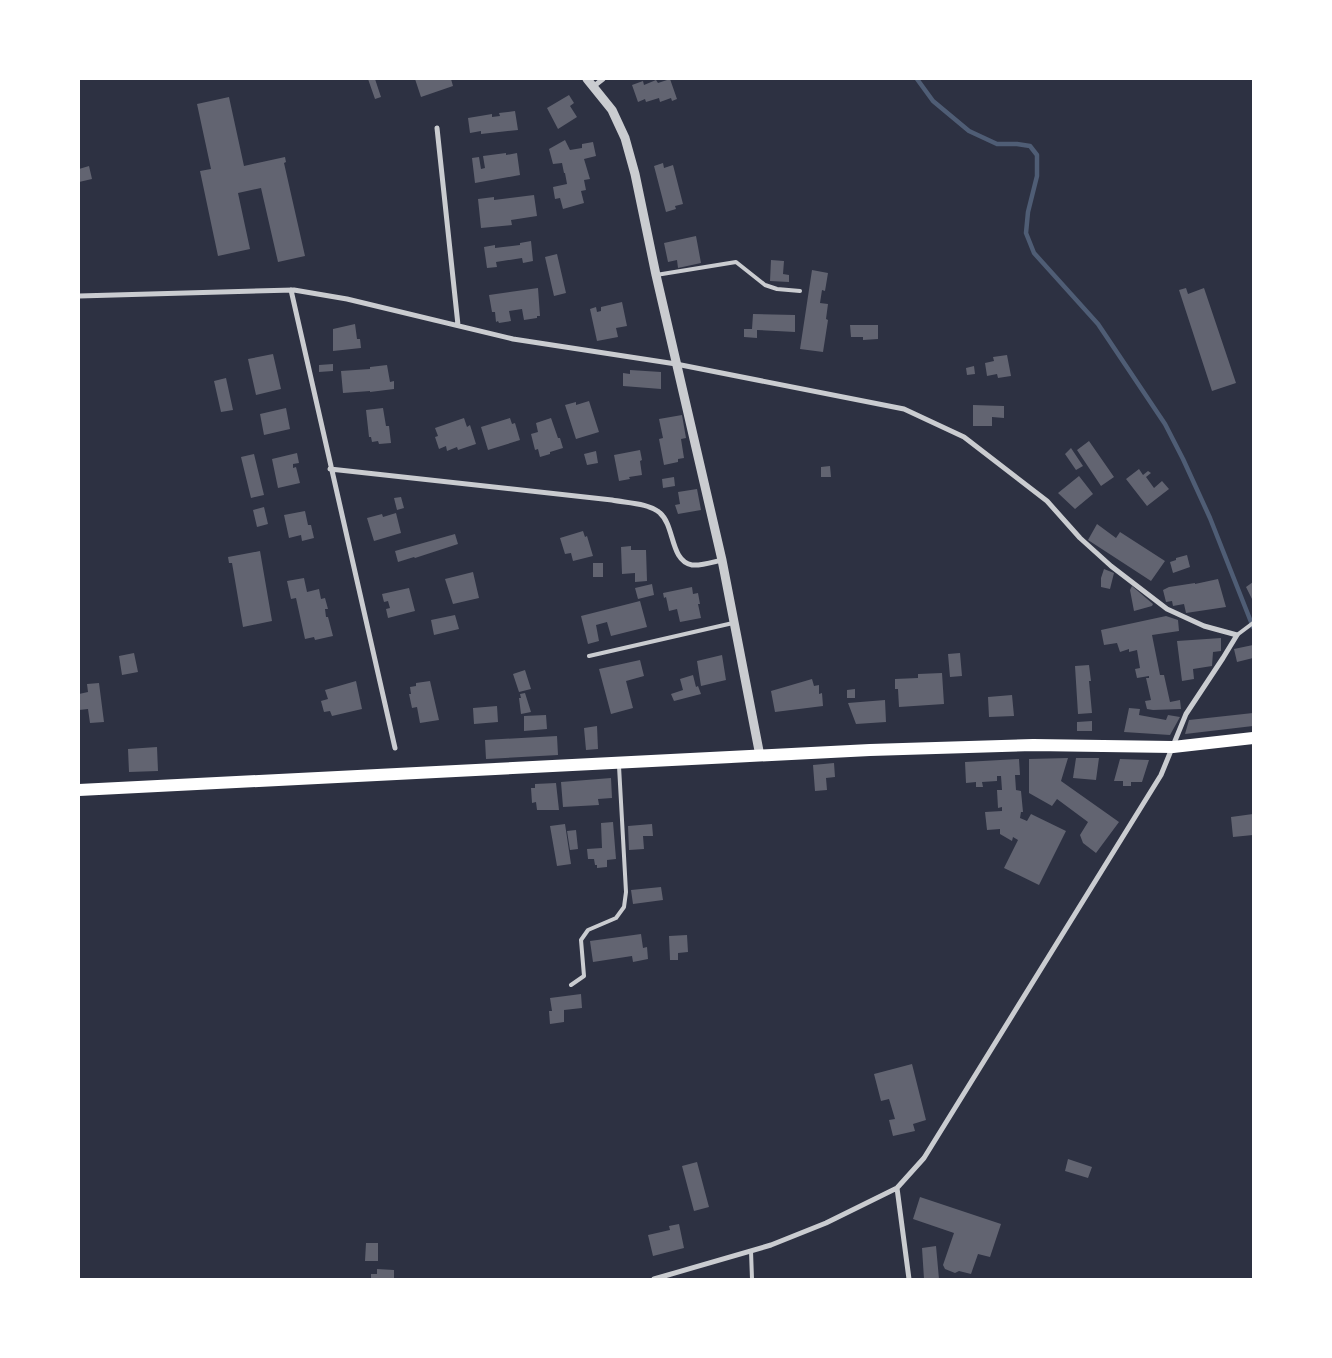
<svg xmlns="http://www.w3.org/2000/svg" width="1332" height="1358" viewBox="0 0 1332 1358" font-family="'Exo 2',sans-serif">
	<style>
		.lines { fill: none; stroke-linecap: round; stroke-linejoin: round }
		.stream { stroke: #4f5d75; stroke-width: 4.5 }
		.building { fill: #626471 }
		.service { stroke: #caccd0; stroke-width: 4 }
		.minor { stroke: #caccd0; stroke-width: 5 }
		.tertiary { stroke: #caccd0; stroke-width: 9 }
		.primary { stroke: #fff; stroke-width: 12 }
	</style>
	<rect width="100%" height="100%" fill="#2d3142"/>
	<g class="lines">
		<path class="stream" d="M917,79L933,101L969,131L997,144H1017L1030,146L1037,155V176L1028,212L1026,233L1034,253L1098,324L1165,424L1183,459L1210,518L1253,627"/>
	</g>
	<path class="building" d="M368,79H375L381,97L375,99Z
		M415,79H451L453,86L421,97Z
		M670,79L677,99L672,101L671,98L660,102L659,98L646,102L645,99L638,102L632,85L643,81L644,85L656,80L658,83Z
		M569,95L574,103L570,106L577,117L558,129L547,108Z
		M229,97L244,166L285,157L286,162L284,163L305,256L278,262L261,188L238,193L250,249L218,256L200,171L211,169L197,104Z
		M515,111L518,130L481,134V131L470,133L468,118L492,114V117L500,116L499,113Z
		M565,140L570,150L582,148V144L593,142L596,156L584,159L590,179L584,180L586,190L581,191L584,203L563,209L560,198L555,199L553,187L567,184L565,173H564L562,163L553,164L549,149Z
		M506,153V155L517,153L520,175L475,183L472,158L479,157L481,169L485,168L483,156Z
		M663,163L664,168L673,165L683,204L675,206L676,209L666,212L654,166Z
		M89,166L92,179L79,182V169Z
		M534,195L537,216L511,220L512,225L481,228L478,199L494,197V200Z
		M696,236L701,263L678,268L677,260L668,262L664,243Z
		M531,241L533,261L523,263L522,258L496,262L497,267L487,268L484,247L495,245V248L503,247L520,245V243Z
		M557,254L566,293L554,296L545,257Z
		M771,260L784,261L783,274L789,275V282L770,281Z
		M812,270L828,273L825,291L822,290L820,303L828,304L826,319L828,320L823,352L800,349Z
		M538,288L540,316H537V318L524,320L522,309L509,311L511,321L499,323L498,321L496,322L495,312H492L489,295Z
		M1186,288L1188,294L1204,288L1236,383L1212,391L1179,290Z
		M622,302L627,326L616,328L618,337L597,341L590,309L596,307L597,312L601,311V307Z
		M753,314L795,315V332L757,330V338L744,337V329H752Z
		M355,324L357,339H360L361,348L333,351V329Z
		M850,325H878V339L863,340V337H851Z
		M273,354L281,389L256,395L248,359Z
		M1007,355L1011,376L998,378L997,374L987,376L985,363L994,361L993,357Z
		M333,364V371L319,372V365Z
		M387,365L390,382L394,381V389L370,392V391L343,393L341,371L370,369V367Z
		M974,366L975,374L967,375L966,368Z
		M630,370L661,372V389L623,386V373L630,374Z
		M226,378L233,410L221,412L214,381Z
		M589,401L599,432L576,439L565,405L576,402V405Z
		M973,405L1004,406V418L992,417V426H973Z
		M286,408L290,429L264,435L260,414Z
		M383,408L386,426H389L391,443L379,444L378,441L372,442L371,437H369L366,410Z
		M682,415L686,438L681,439L684,458L678,459V462L664,465L659,439L663,438L659,419Z
		M464,418L467,427L470,425L476,444L458,450L457,447L447,451L446,446L439,449L435,437L438,436L435,428Z
		M510,418L512,424L515,423L520,440L488,450L481,427Z
		M551,418L558,438H560L563,448L550,452V454L540,457L538,449L535,450L531,434L538,432L536,423Z
		M1089,441L1114,477L1101,486L1077,450Z
		M1071,448L1083,466L1076,470L1065,454Z
		M640,450L642,460L640,461L642,475L629,477L630,479L619,481L614,455Z
		M596,451L598,463L587,465L584,454Z
		M297,453L299,463L293,464V468L296,467L300,483L278,488L272,459Z
		M254,454L264,495L251,498L241,457Z
		M830,466L831,477H821V467Z
		M1139,469L1143,475L1148,471L1151,473L1146,477L1154,488L1162,481L1169,489L1147,506L1126,479Z
		M1079,476L1093,494L1075,509L1058,493Z
		M674,477L675,486L663,488L662,479Z
		M697,489L701,510L678,514L675,505L680,504L678,492Z
		M401,497L404,508L397,510L394,498Z
		M264,507L268,524L257,527L253,510Z
		M305,511L308,525H311L314,538L302,541L301,535L289,538L284,515Z
		M396,513L401,533L374,541L367,518L382,514L383,517Z
		M1097,524L1116,538L1120,532L1165,561L1151,581L1088,540Z
		M583,531L585,537L587,536L593,556L573,561L571,553L565,554L560,538Z
		M455,534L458,544L415,558L414,557L398,562L395,551Z
		M631,546V550H646L647,581L635,582V573L622,574L621,547Z
		M260,551L272,621L243,627L232,563H229L228,557Z
		M1187,555L1190,567L1173,573L1170,562L1176,560V558Z
		M593,563H603V577H593Z
		M1104,569L1114,573L1110,589L1101,587V578Z
		M473,572L479,598L453,604L445,579Z
		M304,578L307,592L319,589L321,599L325,598L328,609H325L326,617H328L333,636L315,640L314,637L305,639L296,598L291,599L287,581Z
		M1218,579L1226,607L1186,613L1184,604L1173,606L1172,601L1166,602L1163,590L1169,587L1195,583V584Z
		M1253,582V601L1246,587Z
		M652,584L654,595L638,599L635,588Z
		M1132,586L1153,604L1152,606L1134,611L1130,590Z
		M692,587L693,594L698,593L700,604H698L701,618L680,622L677,609L669,611L666,597L664,598L663,593Z
		M409,588L415,611L388,618L386,609L390,608L388,601L384,602L382,594Z
		M640,601L647,627L611,636L607,622L596,625L599,641L588,644L581,616Z
		M455,615L459,629L434,635L431,620Z
		M1166,616L1178,620L1179,631L1152,635L1160,675H1164L1170,702L1180,700L1181,709L1153,710L1147,709L1145,701L1151,700L1146,678H1149V676L1137,678L1135,669L1140,668L1137,650L1129,652V649L1120,652L1117,643L1104,645L1101,630Z
		M1221,638V651L1213,652L1212,666L1193,669L1194,679L1182,681L1177,641Z
		M1253,645V658L1237,662L1234,649Z
		M134,653L138,672L122,675L119,656Z
		M960,653L962,676L950,677L948,654Z
		M722,655L726,680L701,686L697,661Z
		M640,660L644,676L626,681L633,708L611,714L599,669Z
		M1089,665L1091,681H1089L1092,713L1078,714L1075,666Z
		M525,670L531,689L519,692L513,674Z
		M942,673L944,704L899,707L898,689H895V679L918,678V674Z
		M693,675L696,687L698,686L701,694L674,701L671,694L683,690L680,679Z
		M812,679L814,686L819,685V694L822,693L823,706L775,712L771,691Z
		M356,681L362,709L332,716L330,711L324,712L321,701L328,699L325,690Z
		M430,681L439,720L420,723L417,707L412,708L409,694H411L410,687L416,686V683Z
		M99,683L104,722L90,723L88,709L79,710V694L88,692L87,684Z
		M855,689V698H847V690Z
		M525,693L531,712L521,714L519,698H521L520,694Z
		M1012,695L1014,716L989,717L988,697Z
		M885,700L886,722L856,724L848,703Z
		M497,706L498,722L474,724L473,708Z
		M1129,708L1140,709L1139,715L1166,720L1168,715L1180,717L1170,735L1124,732Z
		M1253,713V726L1185,734L1189,720Z
		M546,715L547,729L524,731V716Z
		M1092,721V731H1077V722Z
		M597,726L598,749L586,750L584,728Z
		M557,736L558,755L486,759L485,740Z
		M157,747L158,771L129,772L128,749Z
		M1068,758L1061,781L1119,822L1096,853L1083,843L1080,835L1088,822L1057,799L1052,806L1029,793V759Z
		M1076,758H1099L1096,780L1073,778Z
		M1019,759L1020,775H1015L1016,790L1021,791L1023,812H1021L1020,818L1027,821L1031,814L1066,831L1039,885L1004,868L1018,840L1013,837L1012,841L1000,834V829L987,830L985,812L1002,811V807L998,808L997,790H1002L1001,776H997V781L982,782L983,787H976V782L966,783L965,762Z
		M1120,759L1149,760L1142,782H1131V786H1123V781H1114Z
		M834,763L835,777L826,778L827,790L815,791L813,765Z
		M611,778L612,798L598,799L599,805L563,807L561,782Z
		M556,783L559,810H537L536,802L532,803L531,788H535V784Z
		M1253,814V835L1233,837L1231,817Z
		M613,822L616,859L607,860V867L597,868V865H595L594,859H588L587,849L602,848L601,823Z
		M565,824L571,864L557,866L550,826Z
		M652,824L653,836H643L644,849L629,850L628,826Z
		M576,830L578,849L570,850L567,831Z
		M661,887L663,900L633,904L631,890Z
		M641,934L643,948L647,947L648,959L633,962L632,956L593,962L590,941Z
		M687,935L688,952L678,953V960H670L669,936Z
		M581,994L582,1008L564,1010V1022L550,1024L549,1011H552L550,998Z
		M912,1064L926,1120L913,1124L915,1131L893,1136L889,1120L895,1119L889,1099L881,1101L874,1074Z
		M1068,1159L1092,1167L1088,1178L1065,1171Z
		M697,1162L709,1207L694,1211L682,1166Z
		M920,1197L1001,1224L990,1257L978,1254L971,1274L959,1271L955,1273L945,1269L943,1265L954,1233L913,1219Z
		M679,1224L684,1248L653,1256L648,1235L670,1230L669,1226Z
		M366,1243H378V1261H365Z
		M936,1246L939,1279H924L922,1248Z
		M377,1269L394,1270V1279H371V1274H377Z"/>
	<g class="lines">
		<path class="service" d="M656,275L736,262L765,285L777,289L800,291
			M1237,635L1253,623
			M589,656L733,623
			M571,985L584,976L581,940L588,930L616,918L624,907L626,892L619,766
			M751,1251L752,1279"/>
		<path class="minor" d="M594,86L603,79
			M437,128L458,325
			M291,290L395,748
			M79,296L294,290L347,299L513,339L676,364L904,409L964,437L1047,501L1080,538L1111,566L1167,609L1204,626L1237,635L1223,658L1186,714L1161,775L924,1158L897,1188L826,1223L771,1245L654,1279
			M330,469L612,500C627,503 649,503 660,513C675,526 670,561 692,565C701,566 713,562 722,560
			M897,1188L909,1279"/>
		<path class="tertiary" d="M587,79L612,110L625,138L635,174L656,275L722,560L760,756"/>
		<path class="primary" d="M79,790L870,750L1033,745L1173,747L1253,738"/>
	</g>
	<rect width="1332" height="1358" fill="none" stroke="#ffffff" stroke-width="160"/>
</svg>
